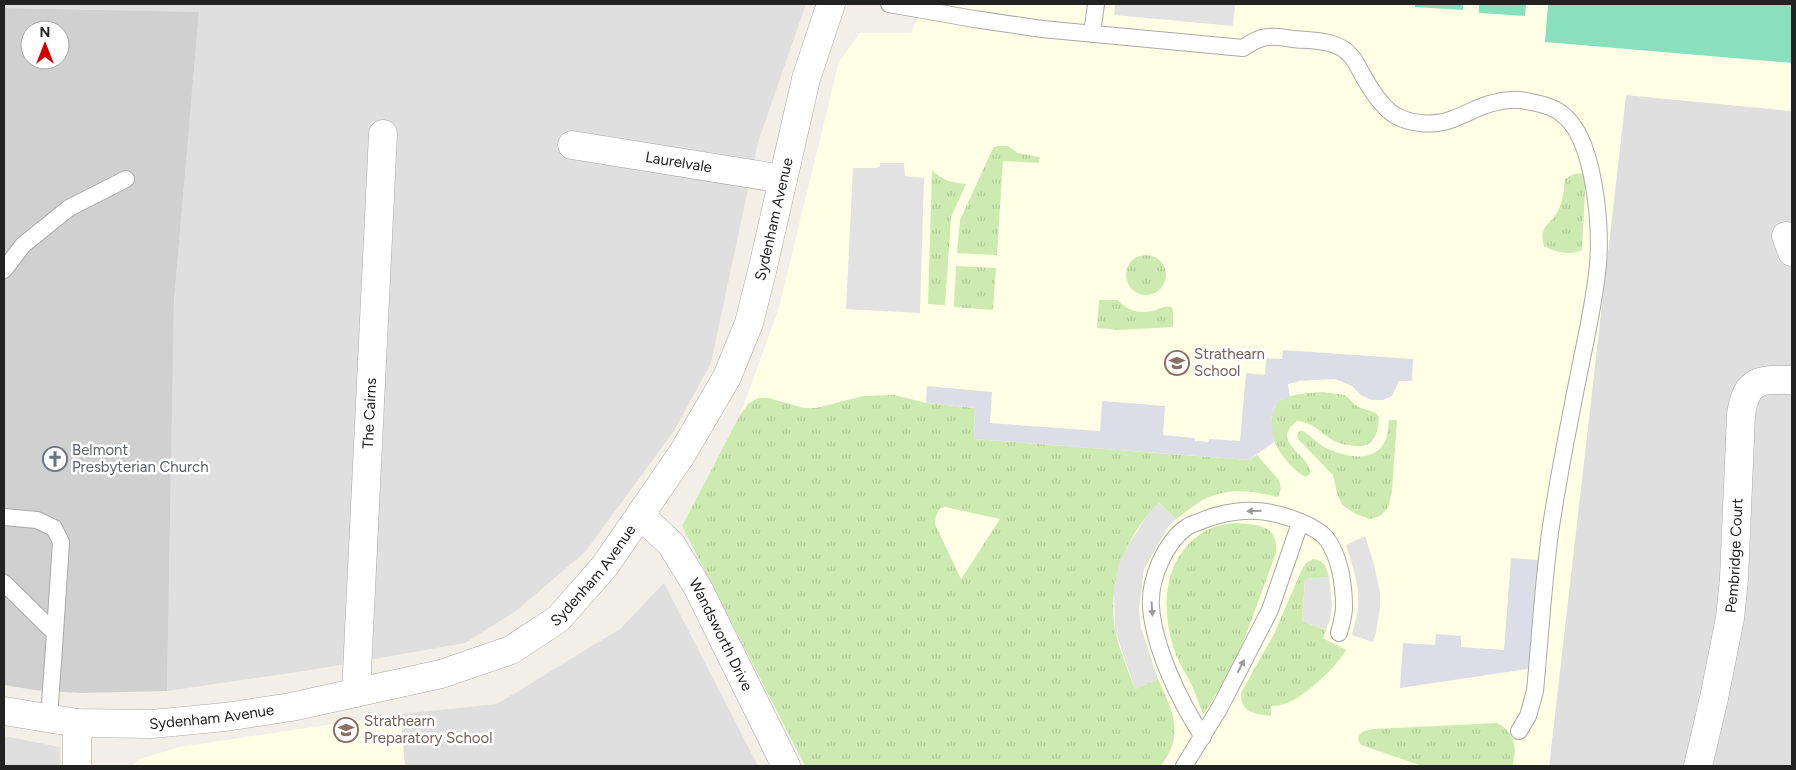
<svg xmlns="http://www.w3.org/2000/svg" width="1796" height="770" viewBox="0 0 1796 770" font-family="Figtree,sans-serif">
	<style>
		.residential { fill: #e0dfdf }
		.education { fill: #ffffe5 }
		.religious { fill: #d0d0d0; fill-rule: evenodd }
		.grass { fill: url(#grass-tufts); fill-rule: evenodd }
		.pitch { fill: #88e0be }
		.parking { fill: #e2e2e2 }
		.plaza { fill: #dddde8 }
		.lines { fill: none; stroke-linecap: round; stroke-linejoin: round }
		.lane-casing { stroke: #a9a9a9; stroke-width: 18 }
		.street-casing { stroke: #a9a9a9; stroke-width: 29 }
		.lane { stroke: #fff; stroke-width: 16 }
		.street { stroke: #fff; stroke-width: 28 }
		.oneway { fill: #9c9c9c }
		.labels { text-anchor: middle; stroke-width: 5; stroke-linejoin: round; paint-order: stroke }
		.street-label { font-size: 15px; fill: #222; stroke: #fff }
		.education-label { font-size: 15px; fill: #785e54; stroke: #fff; text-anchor: start }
		.worship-label { font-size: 15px; fill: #5b616d; stroke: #fff; text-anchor: start }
	</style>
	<defs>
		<pattern id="grass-tufts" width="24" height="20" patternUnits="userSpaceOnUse" patternTransform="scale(1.25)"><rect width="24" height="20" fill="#cdebb0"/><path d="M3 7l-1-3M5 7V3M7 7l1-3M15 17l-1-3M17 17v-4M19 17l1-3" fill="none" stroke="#b0c997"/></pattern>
	</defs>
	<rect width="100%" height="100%" fill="#f2efe9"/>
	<path class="residential" d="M4,4H806L758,142L711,363L674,431L585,552L516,611L465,643L311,670L167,691L174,301L199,12L4,8Z
		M1626,95L1792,111V766H1549Z
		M664,583L758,766H405L400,714L497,704L620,629Z
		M4,736L60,747V766H4Z"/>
	<path class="education" d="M924,4H1792V111L1626,95L1549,766H805L682,526L740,415L778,311L839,62L860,33H911Z
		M400,714L405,766H131L140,759L180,747Z"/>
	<path class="religious" d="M4,8L199,12L174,301L167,691L80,693L34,690L4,685ZM30,30H60V60H30Z"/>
	<path class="grass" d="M997,146H1008L1018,153L1040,157L1039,163L1003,161L997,255L957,253L960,220L993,148Z
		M932,170C942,180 952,183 966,184L951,217L945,305L928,304Z
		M1586,173L1582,250C1572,256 1554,252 1544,246C1538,225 1550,226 1558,211C1563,201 1564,189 1565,179L1574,174Z
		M1126 275a20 20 0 1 1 40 0a20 20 0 1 1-40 0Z
		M956,266L996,268L993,310L954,307Z
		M1099,300H1118C1126,310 1139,314 1152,311C1160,309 1163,305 1172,307L1173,311V327L1119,330L1097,328Z
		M1323,392L1345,395L1358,407L1376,413L1379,417C1378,433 1375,447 1357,446C1348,445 1342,445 1334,441C1321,433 1313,422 1297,421C1268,443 1313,455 1310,474L1306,477C1295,473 1279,453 1275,443C1269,431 1269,407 1281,400C1293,393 1310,393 1323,392Z
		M895,395L926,403L975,408L974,439L1249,460L1257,455L1279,480L1281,489L1278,497C1253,491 1229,487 1205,499C1195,504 1185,513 1176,519L1159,503C1126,534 1107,585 1115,630C1119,649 1128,670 1135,689L1158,679C1173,713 1185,732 1161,766H805L682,526L740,415L748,404L758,398H769L804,408H816L863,396ZM945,507L1000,519L961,579L935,524L936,517L939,509Z
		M1389,420H1397L1392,491L1388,508L1380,516L1370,519L1356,514L1342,505L1337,493L1333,475L1298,439L1297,434L1300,431H1303C1311,436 1318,444 1326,448C1343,456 1372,464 1384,443C1388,437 1388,427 1389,420Z
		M1236,523C1259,525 1278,524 1276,553L1243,643L1223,683L1203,715C1200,707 1197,698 1194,690C1188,676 1178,663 1174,649C1162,611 1162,567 1194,539C1200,534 1209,528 1217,526C1223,524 1230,524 1236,523Z
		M1313,559C1325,560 1326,567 1329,577L1305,579L1302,621L1326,630L1323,638L1346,650C1337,667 1305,696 1287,703C1282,705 1276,706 1271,706V716C1254,714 1241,713 1241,693L1274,634L1302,569L1306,563Z
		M1497,723C1515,732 1518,748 1512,766H1422L1361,745L1358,740L1359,735L1364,731L1373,729Z"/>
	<path class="pitch" d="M1415,4H1463V10L1415,7Z
		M1479,4H1526L1525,16L1479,13Z
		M1548,4H1792V63L1545,42Z"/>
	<path class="parking" d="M1115,4H1235L1233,26L1114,15Z
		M880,163H904L905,176L924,178L920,313L846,309L853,168H877L880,166Z
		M1159,503L1176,519L1168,527L1144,569L1139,609L1141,628L1158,679L1135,689L1115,630L1114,590L1117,571L1124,552L1150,511Z
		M1365,536L1374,564L1380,592V607L1376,632L1373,642L1352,635L1358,610V590L1354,571L1346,545Z
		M1329,577L1332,604L1330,619L1326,630L1302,621L1305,579Z"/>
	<path class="plaza" d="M1283,350L1413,359L1412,381H1399L1392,396L1383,400H1372L1361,395L1352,386L1335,379L1300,381L1288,384L1290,397L1281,400L1274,407L1271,420L1274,442L1249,460L974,439L975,408L926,403L927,386L992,392L990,423L1100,431L1102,401L1165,406L1163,435L1195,438V441L1209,442V439L1240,441L1246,373L1265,375L1266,358L1282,359Z
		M1511,558L1538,560L1528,669L1400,688L1403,643L1435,645L1436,634L1461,636V647L1504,650Z"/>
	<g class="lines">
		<defs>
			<path id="lane" d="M889,4L974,19L1042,29L1243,48C1251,43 1259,37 1269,37C1277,36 1285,38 1293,39C1312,41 1337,39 1351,56C1355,60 1358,67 1361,72C1369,87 1379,104 1393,114C1410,125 1435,126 1453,119C1467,114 1479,106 1493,103C1506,99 1519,99 1531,102C1542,104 1554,107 1562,114C1595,138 1601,225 1598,264C1595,299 1587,333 1580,368C1569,423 1558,478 1550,533C1543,586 1540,639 1535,691L1528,716L1519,731
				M1092,34L1096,4
				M4,270L23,245L69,208L126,179
				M4,517L37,520L54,528L61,542L55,633
				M4,583L55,633L49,718
				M1203,737C1180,702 1154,648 1151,607C1149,580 1165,542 1187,527C1191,524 1197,523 1201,521C1222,512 1249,508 1272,513C1287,516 1316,526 1326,538C1340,556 1344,585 1344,607C1344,616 1341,625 1339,633
				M1184,766L1219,709L1270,610L1300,523"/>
			<g id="street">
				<path id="s1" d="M572,145L783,179"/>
				<path d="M1786,236L1792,252"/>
				<path id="s2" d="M640,515L671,544L698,588L786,766"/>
				<path id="s3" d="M356,693L383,134"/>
				<path id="s4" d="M4,711L77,723L152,724L225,717L291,707L441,674L511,650L558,619L604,567L640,515L682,454L727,377L749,323L763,267L806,79L831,4"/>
				<path d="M77,723V766"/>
				<path id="s5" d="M1698,766L1714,698L1730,618L1734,579L1741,415C1746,379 1760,379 1792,380"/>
			</g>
		</defs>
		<use href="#lane" class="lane-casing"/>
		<use href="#street" class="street-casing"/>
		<use href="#lane" class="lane"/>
		<use href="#street" class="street"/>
	</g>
	<defs><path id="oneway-solid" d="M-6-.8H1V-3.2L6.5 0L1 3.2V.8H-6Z" transform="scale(1.25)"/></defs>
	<g class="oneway">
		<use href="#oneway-solid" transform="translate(1254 511) rotate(179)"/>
		<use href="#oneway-solid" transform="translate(1152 609) rotate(86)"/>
		<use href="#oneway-solid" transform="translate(1241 666) rotate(-63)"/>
	</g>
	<defs>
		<symbol id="school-ring" viewBox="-11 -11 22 22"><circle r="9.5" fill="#fff" stroke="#8d6e63" stroke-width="1.5"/><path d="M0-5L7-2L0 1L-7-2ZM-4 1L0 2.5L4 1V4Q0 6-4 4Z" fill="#8d6e63"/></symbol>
		<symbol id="church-ring" viewBox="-11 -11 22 22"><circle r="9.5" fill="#fff" stroke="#6b7280" stroke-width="1.5"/><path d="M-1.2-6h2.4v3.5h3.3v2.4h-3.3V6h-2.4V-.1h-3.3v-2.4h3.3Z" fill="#6b7280"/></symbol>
	</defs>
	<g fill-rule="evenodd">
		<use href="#school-ring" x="1163" y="349" width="28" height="28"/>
		<use href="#church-ring" x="41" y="445" width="28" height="28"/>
		<use href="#school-ring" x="332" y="716" width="28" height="28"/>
	</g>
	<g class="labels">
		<g class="street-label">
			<text dy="5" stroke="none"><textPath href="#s1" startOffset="108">Laurelvale</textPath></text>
			<text dy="5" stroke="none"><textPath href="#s4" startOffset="1034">Sydenham Avenue</textPath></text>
			<text dy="5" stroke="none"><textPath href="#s3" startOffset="280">The Cairns</textPath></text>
			<text dy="5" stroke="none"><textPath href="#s5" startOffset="214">Pembridge Court</textPath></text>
			<text dy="5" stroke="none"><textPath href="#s4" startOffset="629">Sydenham Avenue</textPath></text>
			<text dy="5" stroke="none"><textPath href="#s2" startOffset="146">Wandsworth Drive</textPath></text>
			<text dy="5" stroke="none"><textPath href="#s4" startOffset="209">Sydenham Avenue</textPath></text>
		</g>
		<g class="education-label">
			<text x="1194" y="359">Strathearn<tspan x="1194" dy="17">School</tspan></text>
			<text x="364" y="726">Strathearn<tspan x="364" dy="17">Preparatory School</tspan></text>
		</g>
		<g class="worship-label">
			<text x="72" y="455">Belmont<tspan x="72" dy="17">Presbyterian Church</tspan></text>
		</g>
	</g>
	<rect width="1796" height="770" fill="none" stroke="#222222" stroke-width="10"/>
	<g transform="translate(45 45)"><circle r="24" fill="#ffffff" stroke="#a7a7a7"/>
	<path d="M0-4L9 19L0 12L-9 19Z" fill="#d40000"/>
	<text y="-8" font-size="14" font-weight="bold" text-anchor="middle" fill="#222222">N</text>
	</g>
</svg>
